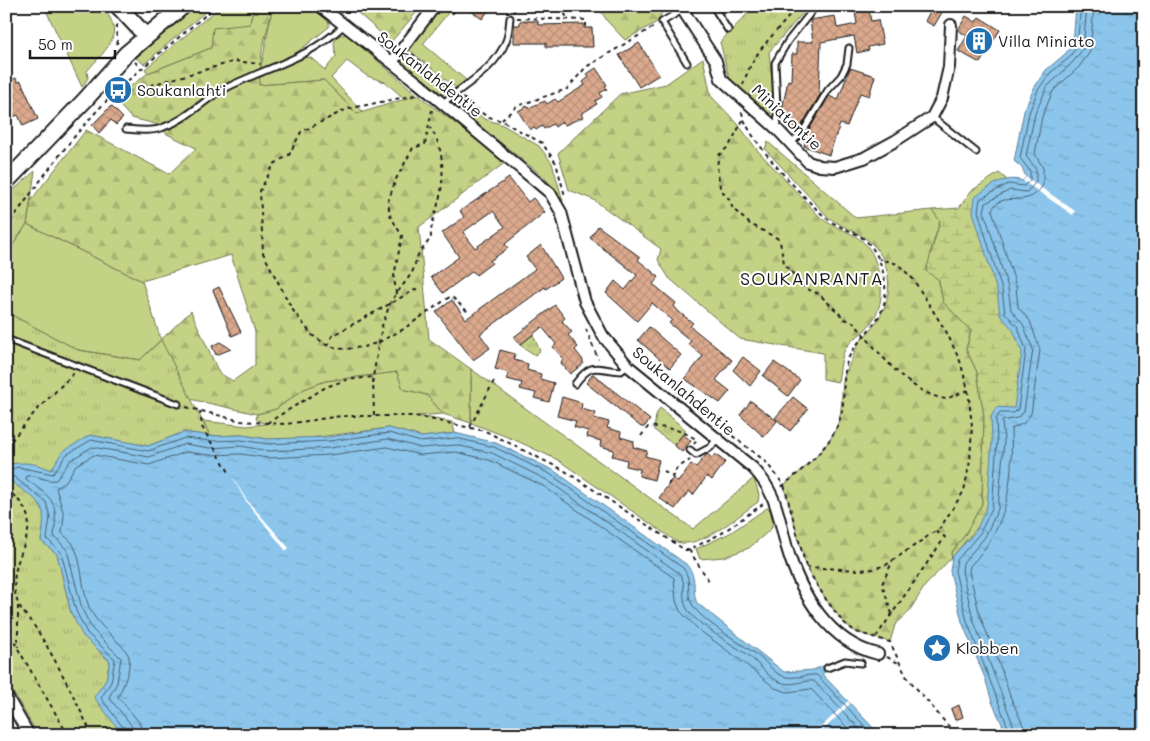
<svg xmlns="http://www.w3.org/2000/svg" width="1150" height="741" viewBox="0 0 1150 741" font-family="Mali,sans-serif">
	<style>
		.green { fill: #c4d286; stroke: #707751 }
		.forest { fill: url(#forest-firs); stroke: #707751 }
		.wetland { fill: url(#wetland-marsh); stroke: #707751 }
		.park { fill: url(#park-tufts); stroke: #707751 }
		.water { fill: url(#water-ripples); stroke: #5f8198 }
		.pier { fill: #fff }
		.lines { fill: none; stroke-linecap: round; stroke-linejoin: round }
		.shore { stroke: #48606f; stroke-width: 1 }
		.building { fill: url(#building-cross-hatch); stroke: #1c1c1c; fill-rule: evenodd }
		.lane-casing { stroke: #1c1c1c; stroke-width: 9 }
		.street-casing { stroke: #1c1c1c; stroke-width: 14 }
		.secondary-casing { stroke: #1c1c1c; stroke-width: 19 }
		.path { stroke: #1c1c1c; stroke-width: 2; stroke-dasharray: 4 4; stroke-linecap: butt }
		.lane { stroke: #fff; stroke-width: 5 }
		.street { stroke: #fff; stroke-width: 10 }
		.secondary { stroke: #fff; stroke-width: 15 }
		.labels { text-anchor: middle; stroke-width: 4; stroke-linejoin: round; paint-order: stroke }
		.poi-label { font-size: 16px; fill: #1c1c1c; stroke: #fff; text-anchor: start }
		.street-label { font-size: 16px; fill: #1c1c1c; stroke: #fff }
		.neighbourhood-label { font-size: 18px; letter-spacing: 1px; fill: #1c1c1c; stroke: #fff }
	</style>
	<defs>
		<pattern id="forest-firs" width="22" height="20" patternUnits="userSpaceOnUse" patternTransform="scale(1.25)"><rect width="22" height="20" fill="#c4d286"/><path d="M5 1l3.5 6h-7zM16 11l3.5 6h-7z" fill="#a8b473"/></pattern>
		<pattern id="wetland-marsh" width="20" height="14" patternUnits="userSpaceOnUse" patternTransform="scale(1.25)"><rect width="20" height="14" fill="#c4d286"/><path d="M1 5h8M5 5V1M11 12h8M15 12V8" fill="none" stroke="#a8b473"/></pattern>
		<pattern id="park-tufts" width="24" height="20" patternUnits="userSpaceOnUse" patternTransform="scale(1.25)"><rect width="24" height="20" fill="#c4d286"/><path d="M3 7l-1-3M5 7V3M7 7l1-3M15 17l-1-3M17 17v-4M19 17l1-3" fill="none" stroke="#a8b473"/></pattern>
		<pattern id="water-ripples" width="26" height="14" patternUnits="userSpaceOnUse" patternTransform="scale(1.25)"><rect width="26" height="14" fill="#8bc5eb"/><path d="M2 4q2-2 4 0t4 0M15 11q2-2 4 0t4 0" fill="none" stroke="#77a9c9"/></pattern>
		<pattern id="building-cross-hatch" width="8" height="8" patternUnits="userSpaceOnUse" patternTransform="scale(1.25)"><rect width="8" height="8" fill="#dba98d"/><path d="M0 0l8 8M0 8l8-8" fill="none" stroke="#bb9179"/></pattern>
	</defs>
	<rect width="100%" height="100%" fill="#fff"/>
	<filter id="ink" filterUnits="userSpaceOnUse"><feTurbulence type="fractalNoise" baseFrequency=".02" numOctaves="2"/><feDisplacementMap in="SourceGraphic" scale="10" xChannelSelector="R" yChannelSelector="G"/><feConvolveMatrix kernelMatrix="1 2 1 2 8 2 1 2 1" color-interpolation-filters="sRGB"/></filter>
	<g filter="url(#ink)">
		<path class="green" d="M44,6H101C128,34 106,49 87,71L88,78L82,87Z
			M195,6H212L144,64L136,58Z
			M221,6H254L250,24L211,48L148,73L145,69Z
			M267,6H312L329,19V27L295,54L260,72L271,15Z
			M441,6L452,8L423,44L466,80L456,88L407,48Z
			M346,34L418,95L405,99L385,82L367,76L347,61L331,78L363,112L357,114L324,80L259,85V78L302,56L311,58L325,70L336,56L334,43L337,36Z
			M404,53L450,90L442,95L404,67L402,60Z
			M457,95L484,119L501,124L539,146L552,163L563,201L544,177L449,102Z
			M27,224L142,281L161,340L140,360L78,350L6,312V255Z
			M471,369L693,529L754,478L759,495L758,502C739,515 700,550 677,542L558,460L515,440L471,423Z
			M397,372L403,389L427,395L443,414L418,416L452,422L455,433L422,437L389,428L310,438L268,439L242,435L210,436L203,421L247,426L265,424L256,419L257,414L276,409L304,389L325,381Z
			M767,508L770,509L773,523L771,529L749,548L724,557L700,559L696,549L730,533Z"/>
		<path class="forest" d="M254,6H267L271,15L262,50L259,85L324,80L357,114L418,95L506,162L419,227L429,339L471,369V423L443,414L427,395L403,389L397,372L325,381L304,389L276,409L257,414L145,389L78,350L140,360L191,311L219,373L233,381L255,365V332L231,255L142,281L27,224L31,200L86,130L169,174L196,148L167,134L156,124L131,118L114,99L148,73L211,48L213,28L250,24Z
			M350,6H422L391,42Z
			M598,6H664V9L657,22L625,40L607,21Z
			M703,58L711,96L737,123L758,151L821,218C835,229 856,232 867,246C874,254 876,264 879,274C884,295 881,313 865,330C860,335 852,339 848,345C841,352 840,372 838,382L823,379V353L740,339L669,278L658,260L661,249L594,200L569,190L558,153L620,94L666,84Z
			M768,142L856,218L932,210L940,221L930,253L939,280L943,302L971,331L966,349L977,372L984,416L982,504L965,535L951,553L952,557L925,586L908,613L895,625L890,642L856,632L843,622L827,601L806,567L784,485C803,470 828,449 837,426C844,409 840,392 844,377C847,368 853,358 856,349C859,341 867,334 872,328C889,307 894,282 882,257C870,234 847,231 828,217L765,149Z"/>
		<path class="wetland" d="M999,173L1006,179L1001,198L1138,340L952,557L951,553L965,535L982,504L984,416L977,372L966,349L971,331L943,302L939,280L926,271L940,221L932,210L959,208L971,191Z"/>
		<path class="park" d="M755,6H809L769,52L773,88L771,116L730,81L720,42Z
			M35,171L27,224L6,255V197Z
			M6,312L78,350L140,360L161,340L210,436L184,432L148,446L90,435L39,492L45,517L41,541L57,553L71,613L101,654L110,661L106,680L119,730L128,735H38L6,680Z
			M533,335L540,351L535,355L520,345Z
			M660,408L686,430L674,445L654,430L656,415Z"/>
		<path class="water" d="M1076,6H1144V735H1007L992,702L985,678L962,622L950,571L952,557L976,531L987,506L992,440L991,417L996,407L1014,408L1022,352L1013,330L1000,315L997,291L973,212L975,197C990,186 1004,175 1023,181L1026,177L1022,168L1014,161L1024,111L1034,88L1046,70L1065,54L1073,44Z
			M389,428L422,437L455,433L496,443L553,470L686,564C699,579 691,589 697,603L784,672L813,670L826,665L828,670L822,674L880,735H128L119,730L94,697L106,680L110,661L83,636L71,613L57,554L41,541C49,496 37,504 6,477V465C22,461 37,463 51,470L62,452L90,435L148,446L184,432L210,436L242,435L268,439L329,437Z"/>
		<path class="pier" d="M1026,177L1075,211L1073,215L1023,181Z
			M230,473L246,499L289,548L286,551L245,500Z
			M848,701L850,704L818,735H813Z"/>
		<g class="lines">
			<path class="shore" d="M129,735L128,730L122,726L101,698L111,682L115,659L87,633L76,611L61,552L47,539L50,517L46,502L9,473V470L18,467L53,474L66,455L91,440L148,451L185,438L210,441L241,440L268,444L329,441L389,433L421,442L456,438L494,447L550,474L683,568C693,580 685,593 692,604C702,623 745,644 762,659C769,665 774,673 783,676C792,680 807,674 817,675L873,735
				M135,735C135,725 115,707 109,697L117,683L121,658L92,629L82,609L67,550L54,536C58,500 54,500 26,479V476C37,474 45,482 56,480L71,460L92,447L149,457L185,444L210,448L241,446L268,451L330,448L388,439L421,448L456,445L492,453L547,480L679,573C688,583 680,597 687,609C697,625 732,644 748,655C759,663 767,677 780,682C791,687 802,680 814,681L865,735
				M143,735L139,722L118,697C123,686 131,670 129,657C126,645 97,627 89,607C81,587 83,562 73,544C70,539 65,537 62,533L64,515L56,488L66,481L76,465L94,455L149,465L186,452L210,455L241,454L268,458L330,455L387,447L420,455L456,452L489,460L543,486L674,578L676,601L680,611L699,630L743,662L775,688L787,692L811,689L854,735
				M1011,735L967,621L955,571L957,560L980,533L992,508L997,441L996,419L1000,413H1014L1018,409L1026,350L1018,327L1005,313L1002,290L978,211L980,199L1008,184L1024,186L1030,180V171L1020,158L1029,113L1038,90L1050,73L1069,58L1077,46L1081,6
				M1017,735L973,619L962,571L963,563L985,537L998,509L1004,441L1002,421L1017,418L1024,412L1033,349L1023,324L1011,310L1008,288L984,211L986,203L1010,190L1027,192L1036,182V169L1026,156L1035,114L1047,87L1073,62L1083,49L1087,6
				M1025,735L1024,727L1010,696L1002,671L980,616L969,571L970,566C1009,525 1013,484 1011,429L1024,423L1031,414L1040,350L1030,321L1018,307L1016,286L992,210C1002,188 1027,212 1043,185V168L1035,154L1042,117L1053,91L1079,67L1090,52L1094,6"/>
		</g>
		<path class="building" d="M465,6H492L482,19Z
			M854,6H868L871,21L878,20L883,44L868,47L869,50L857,53L854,36L821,42L819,92L821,93L799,130H788L790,116L782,114V110L788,80L791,81L792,54H797V42H813L810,20L835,16L837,28L857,24Z
			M933,6L944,9L934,26L925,21Z
			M966,16L976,22L979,17L1000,30L980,63L958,51L967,36L958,30Z
			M520,21H538V25L584,24V28H592L593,47H546V43H514V25H520Z
			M639,43L659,75L639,87L619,55Z
			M596,68L607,85L605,87L607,89L600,93L602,97L595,101L597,104L581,114L583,117L565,125L562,122L555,127L553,124L544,129L542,126L536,130L534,127L530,130L518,111L527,106L528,108L545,101L547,104L555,99L558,102L585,85L583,82L589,77L587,74Z
			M850,68L875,76L869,96L860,93L847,126L840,124L829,155L804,146L807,133L829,96L838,100Z
			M16,78L18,82L21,81L38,119L23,126L18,115L10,118L6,111V82Z
			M111,106L123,118L116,125L111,120L99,133L92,125Z
			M509,178L528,202L533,198L545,212L505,244L508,248L490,261L492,263L476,275L473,271L443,293L431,277L459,257L442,233L464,217L460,211ZM493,211L505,227L475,248L463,232Z
			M598,226L640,257L638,260L659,277L653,284L676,303L674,306L679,312L693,323L690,326L732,360L716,380L730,391L720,403L685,379L703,356L688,344L691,341L669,323L672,320L652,303L637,321L606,293L615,281L625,290L637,275L590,238Z
			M541,245L561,278L546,289L545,287L480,334L490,348L473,360L436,312L452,300L466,319L535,269L526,257Z
			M219,287L241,332L232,336L213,290Z
			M555,305L565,318L562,321L572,332L568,335L578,347L575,350L583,360V364L570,374L561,363L563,358L553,347L556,344L542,327L520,345L514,337Z
			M649,327L681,355L670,368L638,340Z
			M220,342L231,349L216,355L212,346Z
			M500,350L515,354L514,360L528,364L527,370L541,374L540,379L554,383L549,402L534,398L536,393L520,389L522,383L507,379L509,373L495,369Z
			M743,357L761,371L750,386L733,370Z
			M774,362L800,380L788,396L763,376Z
			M593,374L650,420L644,427H641L586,383Z
			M562,397L582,403L581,409L596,413L594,418L609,422L607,428L621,432L620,437L634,441L633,447L647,451L645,456L659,460L654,480L639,476L640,469L626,466L627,460L612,456L614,450L600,446L601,441L587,437L588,431L574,427L576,421L557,416Z
			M793,397L808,409L790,431L775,418Z
			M751,401L777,421L764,437L740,415Z
			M683,434L691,441L682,452L674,445Z
			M707,454L712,458L715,454L725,462L712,480L707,476L693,495L689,491L675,509L659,498L673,478L678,482L691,464L696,467Z
			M959,705L963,717L955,720L951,709Z"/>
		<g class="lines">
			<defs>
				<path id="lane" d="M713,6L728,30
					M682,10L662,22L687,63
					M685,13L693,6
					M443,103C465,84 495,70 506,41C509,34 509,26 510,18
					M932,117L976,152
					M126,129C138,130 153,132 164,127C188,119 204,99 226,88C265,68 311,58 344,25
					M778,129L775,63L788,41L816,6
					M791,143L802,133L828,90L841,76L847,64L849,48
					M6,339L178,404
					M575,384C593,360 596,370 621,371L628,366
					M690,450L696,455L711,447L717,438
					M827,668L845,661L861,663"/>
				<path id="street" d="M320,6L418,83L550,193L561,212L585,302L603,336L628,366L753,468C777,493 778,516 787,548C800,593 829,643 878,654
					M680,6L716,61L721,79L778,130L808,162L820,166L835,167L864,158L895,141L932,117L942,98L949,67L951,25
					M392,62L435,6
					M6,695L29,735"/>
				<path id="secondary" d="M118,6L145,35
					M6,182L85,100L126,54L183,6"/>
			</defs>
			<use href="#lane" class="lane-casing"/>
			<use href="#street" class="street-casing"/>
			<use href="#secondary" class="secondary-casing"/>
			<path class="path" d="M522,6H526
				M561,6L568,20
				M513,12L517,6
				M452,14L458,6
				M517,18L586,20V28
				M117,24V46
				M412,54L450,87
				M135,62L142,69
				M743,85C754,48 775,36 797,6
				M415,95L347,109L301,132L289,155L274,164L260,191L263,253L292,309L312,335L328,346L344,349L364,347L379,342L402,330L451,296L469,313
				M112,96L236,61L260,64
				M463,98L486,116L502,121L542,143L556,163L565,196
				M742,112C745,137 805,199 825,217C835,226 847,229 858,235C879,247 887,276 885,298C883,323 855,339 847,362C842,378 845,395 842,411C835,445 804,468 779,489
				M502,120L517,106L567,89L586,67L655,26
				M743,120L729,146L719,155L717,166L720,187L723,192L729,199L733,209L750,224L777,238L780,242L784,263L805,288L819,294L845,319L853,322C878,350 905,392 946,399L968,390
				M6,228C35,188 62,149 95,113C131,74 176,41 216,6
				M396,294L394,276L402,236L390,215L388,202L396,179L413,148L425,144L432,110
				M586,329L598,359
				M328,346L332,336L420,287
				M677,391L714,421
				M186,407L241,421L267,423L286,424L341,416H415L485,431L565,471L685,550H689L722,533L763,504
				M200,411L202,427L230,474
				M374,415L373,377L382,326L391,301L412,273L418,255L431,238C430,224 436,214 439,200C445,178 444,145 430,128
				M267,423L326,387L346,380L373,377
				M470,427L494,381
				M726,431L765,461L784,485L806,567L827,601L843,622L856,632L890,642L906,676L956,735
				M641,436L648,427C665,426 683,430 697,440L694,444
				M6,447L35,412L74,373
				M664,471L672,475
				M668,485L677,468L690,460
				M6,489C55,526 8,549 15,592C17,608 27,615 35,627C57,661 75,699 92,735
				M689,550L709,581
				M806,567L858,570L873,569L886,565L940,528L964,491L970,461L972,426L968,390L960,361L947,333L913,279L898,264L879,259
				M18,606V647
				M892,614L882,584L893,560
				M6,628L68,735
				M876,637L945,537L935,531
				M887,657L900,664"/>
			<use href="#lane" class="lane"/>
			<use href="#street" class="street"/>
			<use href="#secondary" class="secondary"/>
		</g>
	</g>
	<defs>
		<symbol id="building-disc" viewBox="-11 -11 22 22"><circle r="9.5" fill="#1f6fb2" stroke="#fff"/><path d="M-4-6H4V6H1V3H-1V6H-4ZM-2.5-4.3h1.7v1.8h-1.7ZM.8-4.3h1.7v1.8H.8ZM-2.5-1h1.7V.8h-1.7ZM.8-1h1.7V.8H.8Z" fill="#fff"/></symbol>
		<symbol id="bus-disc" viewBox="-11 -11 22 22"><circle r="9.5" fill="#1f6fb2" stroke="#fff"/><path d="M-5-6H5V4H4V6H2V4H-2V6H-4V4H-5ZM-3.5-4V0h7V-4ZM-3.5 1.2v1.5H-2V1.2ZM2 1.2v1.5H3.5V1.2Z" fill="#fff"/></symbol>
		<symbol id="sight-disc" viewBox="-11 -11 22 22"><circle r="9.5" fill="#1f6fb2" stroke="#fff"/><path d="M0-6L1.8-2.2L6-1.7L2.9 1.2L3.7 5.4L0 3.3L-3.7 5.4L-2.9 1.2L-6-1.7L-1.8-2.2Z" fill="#fff"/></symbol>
	</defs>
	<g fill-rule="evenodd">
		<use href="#building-disc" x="963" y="25" width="32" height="32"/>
		<use href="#bus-disc" x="102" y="74" width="32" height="32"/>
		<use href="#sight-disc" x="921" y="632" width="32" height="32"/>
	</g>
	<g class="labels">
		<g class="poi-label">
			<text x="998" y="47">Villa Miniato</text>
			<text x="137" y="96">Soukanlahti</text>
			<text x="956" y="654">Klobben</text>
		</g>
		<g class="street-label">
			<text transform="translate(430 74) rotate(38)" y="6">Soukanlahdentie</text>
			<text transform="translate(787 117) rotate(43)" y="6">Miniatontie</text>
			<text transform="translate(684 391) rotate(40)" y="6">Soukanlahdentie</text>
		</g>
		<g class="neighbourhood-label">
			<text x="812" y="285">SOUKANRANTA</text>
		</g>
	</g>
	<rect width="1150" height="741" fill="none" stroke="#fff" stroke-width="25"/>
	<rect x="12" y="12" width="1125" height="716" fill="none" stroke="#1c1c1c" stroke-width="2" filter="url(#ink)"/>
	<path d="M30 50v8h85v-8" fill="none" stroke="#1c1c1c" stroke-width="2.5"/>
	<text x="38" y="50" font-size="15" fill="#1c1c1c" stroke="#ffffff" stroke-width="4" paint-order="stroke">50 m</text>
</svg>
